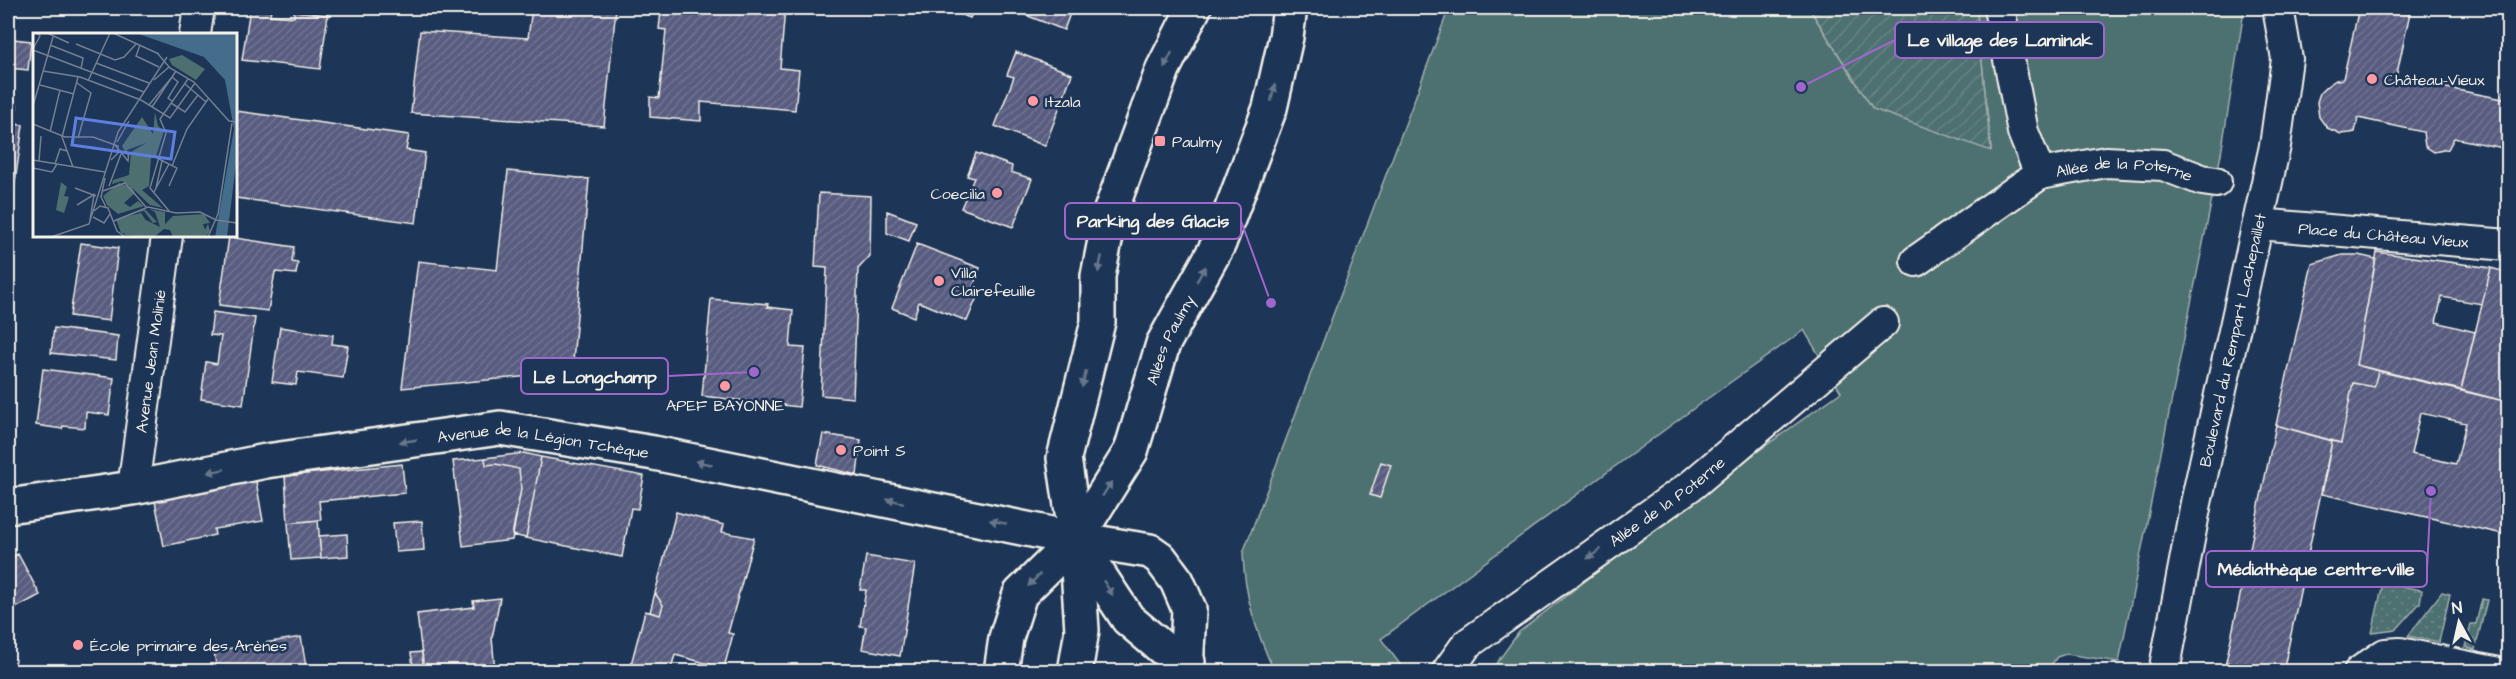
<svg xmlns="http://www.w3.org/2000/svg" width="2516" height="679" viewBox="0 0 2516 679" font-family="'Architects Daughter',sans-serif">
	<style>
		.grass { fill: url(#grass-dots); stroke: #a1b0ac; stroke-width: 1.5 }
		.park { fill: #4e6f70; stroke: #a1b0ac; stroke-width: 1.5 }
		.garden { fill: url(#garden-furrows); stroke: #a1b0ac; stroke-width: 1.5 }
		.building { fill: url(#building-hatch); stroke: #f4f1e8; stroke-width: 1.5; fill-rule: evenodd }
		.lines { fill: none; stroke-linecap: round; stroke-linejoin: round }
		.street-casing { stroke: #f4f1e8; stroke-width: 34 }
		.secondary-casing { stroke: #f4f1e8; stroke-width: 38 }
		.street { stroke: #1d3557; stroke-width: 30 }
		.secondary { stroke: #1d3557; stroke-width: 33 }
		.oneway { fill: #68778a }
		.poi-dot { fill: #ff9aa2; stroke: #1d3557; stroke-width: 2 }
		.labels { text-anchor: middle; stroke-width: 5; stroke-linejoin: round; paint-order: stroke }
		.poi-label { font-size: 16px; fill: #f4f1e8; stroke: #1d3557; text-anchor: start }
		.street-label { font-size: 16px; fill: #f4f1e8; stroke: #1d3557 }
		.inset-road { fill: none; stroke: #738091; stroke-width: 1.5 }
		.view { fill: #5e7fdd; fill-opacity: 0.15; stroke: #5e7fdd; stroke-width: 3 }
		.inset-edge { fill: none; stroke: #f4f1e8; stroke-width: 3 }
		.leader { fill: none; stroke: #9f67cb; stroke-width: 2 }
		.callout-dot { fill: #9f67cb; stroke: #1d3557; stroke-width: 2 }
		.callout { fill: #1d3557; stroke: #9f67cb; stroke-width: 2 }
		.callout-label { font-size: 18px; text-anchor: middle; font-weight: bold; fill: #f4f1e8 }
	</style>
	<defs>
		<pattern id="grass-dots" width="8" height="8" patternUnits="userSpaceOnUse" patternTransform="scale(1.5)"><rect width="8" height="8" fill="#4e6f70"/><path d="M2 2h.1M6 6h.1" fill="none" stroke="#688484" stroke-width="1.8" stroke-linecap="round"/></pattern>
		<pattern id="garden-furrows" width="10" height="10" patternUnits="userSpaceOnUse" patternTransform="scale(1.5)"><rect width="10" height="10" fill="#4e6f70"/><path d="M-1 1l2-2M0 10L10 0M9 11l2-2" fill="none" stroke="#688484"/></pattern>
		<pattern id="building-hatch" width="6" height="6" patternUnits="userSpaceOnUse" patternTransform="scale(1.5)"><rect width="6" height="6" fill="#585c80"/><path d="M-1 1l2-2M0 6l6-6M5 7l2-2" fill="none" stroke="#717492"/></pattern>
	</defs>
	<rect width="100%" height="100%" fill="#1d3557"/>
	<filter id="ink" filterUnits="userSpaceOnUse"><feTurbulence type="fractalNoise" baseFrequency=".0167" numOctaves="2"/><feDisplacementMap in="SourceGraphic" scale="12" xChannelSelector="R" yChannelSelector="G"/><feConvolveMatrix kernelMatrix="1 2 1 2 8 2 1 2 1" color-interpolation-filters="sRGB"/></filter>
	<g filter="url(#ink)">
		<path class="grass" d="M2383,583L2422,590L2420,603L2396,630L2372,633Z
			M2442,592L2450,594L2439,642L2408,636Z
			M2482,599L2487,600L2475,650L2465,647L2471,624H2476Z"/>
		<path class="park" d="M1449,8H1809L1873,109L1991,150L1977,13L1984,8H2233L2244,11L2221,154L2119,662L2066,654L2057,657L2046,672L1493,671V668L1519,632L1705,489L1841,392L1804,330L1697,406L1381,639L1405,671H1274C1257,633 1244,597 1243,553Z"/>
		<path class="garden" d="M1809,8H1984L1977,14L1991,151L1873,109Z"/>
		<path class="building" d="M250,8H271L270,15L294,17V11L328,15L320,69L242,60Z
			M532,8H616L604,126L411,113L420,31L528,38Z
			M668,8H785L780,68L799,70L795,110L701,102V121L650,117V97L659,98L666,30L659,29L661,11H667Z
			M957,8H975L970,18L955,12Z
			M1020,8H1072L1064,30L1018,12Z
			M2359,8H2411L2396,78L2503,99L2508,73V149L2454,138L2448,149L2434,152L2425,146L2423,132L2358,118L2355,132L2350,133L2341,134L2327,128L2319,117L2317,102L2320,93L2327,86L2336,80L2343,79Z
			M13,39L31,41L28,70L9,68Z
			M1016,52L1072,74L1045,146L995,126L1014,77L1007,75Z
			M8,104L17,105L15,124L23,125L12,204H8Z
			M236,111L409,135L406,150L425,153L416,223L236,198Z
			M976,153L1012,166L1011,172L1032,179L1013,227L961,208L974,178L967,176Z
			M508,171L589,179L571,384L531,376L402,388L418,261L497,270Z
			M819,193L871,196L870,256L858,269L853,398L821,395L827,268L815,267Z
			M887,211L916,222L909,241L887,233Z
			M229,237L294,247L292,262L298,263L296,274L275,272L268,311L219,305Z
			M81,243L118,248L109,321L70,316Z
			M917,244L980,268L970,294L977,297L967,321L919,302L914,317L892,308Z
			M2377,252L2491,268L2482,304L2442,297L2436,322L2475,332L2461,390L2356,365Z
			M2342,255H2358L2376,259L2356,365L2378,371L2374,387L2353,383L2341,443L2276,425L2312,264Z
			M2491,268L2508,273V402L2461,390Z
			M711,299L768,304L767,307L793,310L790,347L805,348L799,407L702,396Z
			M213,312L255,318L243,405L201,399L206,362L217,364L221,336L210,335Z
			M280,327L333,335L332,344L348,346L343,378L298,372L296,385L272,382Z
			M54,328L118,336L116,360L51,353Z
			M43,369L114,378L109,415L86,412L85,428L63,426L62,429L36,425Z
			M2378,371L2508,402V535L2322,494L2332,441L2341,443L2353,383L2374,387ZM2420,413L2466,423L2456,464L2411,454Z
			M2276,425L2332,441L2283,672H2261L2226,662Z
			M823,434L861,440L857,475L817,465Z
			M524,453L541,457L526,538L512,535L521,489L519,469L496,464L486,465L485,458Z
			M541,457L644,476L638,509L631,508L622,557L526,538Z
			M485,458L486,465L496,464L519,469L521,489L512,540L463,546L453,461Z
			M1381,462L1391,465L1380,498L1370,495Z
			M402,464L405,493L319,501L321,520L288,523L285,476Z
			M256,481L263,521L214,529L215,535L164,546L155,501Z
			M676,512L724,525L722,532L754,538L728,633L733,634L724,668L675,655L670,672H629L645,611L660,615L663,605L655,593Z
			M318,520L321,558L291,560L288,523Z
			M422,521L424,550L396,552L393,523Z
			M347,534L348,556L321,558L319,536Z
			M18,554L40,595L8,612V559Z
			M866,556L915,564L900,656L862,649L866,627L860,626L866,590H860Z
			M655,593L663,605L660,615L650,612Z
			M500,598L492,638L495,671L505,668L506,672H424L417,614L474,607L473,601Z
			M301,637L307,672H217L214,651Z
			M422,652L424,672H414L411,653Z
			M2226,662L2257,670V672H2224Z"/>
		<g class="lines">
			<defs>
				<g id="street">
					<path d="M1999,8L2023,132L2040,174"/>
					<path d="M195,34L199,8"/>
					<path id="s1" d="M2258,224L2508,245"/>
					<path id="s2" d="M1916,261L2040,174L2106,162L2163,165L2202,180L2216,182"/>
					<path id="s3" d="M133,488L167,236"/>
					<path id="s4" d="M1447,672L1467,644L1693,484L1883,323"/>
					<path id="s5" d="M2164,672L2196,503L2275,146L2287,59L2278,8"/>
					<path d="M2359,672L2385,654L2400,653L2494,672"/>
				</g>
				<g id="secondary">
					<path id="s6" d="M8,506L133,488L266,461L500,428L654,453L1076,539L1150,551L1160,558L1177,581L1189,609L1186,672"/>
					<path d="M1076,540L1128,619L1167,652L1188,662"/>
					<path id="s7" d="M1001,672L1006,638L1020,594L1076,539L1131,451L1163,344L1219,243L1270,108L1286,37L1290,8"/>
					<path d="M1075,672L1082,630L1076,539L1064,458L1098,322V276L1111,210L1163,69L1194,8"/>
				</g>
			</defs>
			<use href="#street" class="street-casing"/>
			<use href="#secondary" class="secondary-casing"/>
			<use href="#street" class="street"/>
			<use href="#secondary" class="secondary"/>
		</g>
		<defs><path id="oneway-solid" d="M-6-.8H1V-3.2L6.5 0L1 3.2V.8H-6Z" transform="scale(1.5)"/></defs>
		<g class="oneway">
			<use href="#oneway-solid" transform="translate(1168 60) rotate(117)"/>
			<use href="#oneway-solid" transform="translate(1273 93) rotate(-77)"/>
			<use href="#oneway-solid" transform="translate(1100 264) rotate(102)"/>
			<use href="#oneway-solid" transform="translate(1201 274) rotate(-60)"/>
			<use href="#oneway-solid" transform="translate(1084 379) rotate(104)"/>
			<use href="#oneway-solid" transform="translate(408 441) rotate(172)"/>
			<use href="#oneway-solid" transform="translate(704 463) rotate(-169)"/>
			<use href="#oneway-solid" transform="translate(216 471) rotate(168)"/>
			<use href="#oneway-solid" transform="translate(1107 489) rotate(-58)"/>
			<use href="#oneway-solid" transform="translate(895 501) rotate(-168)"/>
			<use href="#oneway-solid" transform="translate(998 522) rotate(-168)"/>
			<use href="#oneway-solid" transform="translate(1594 554) rotate(145)"/>
			<use href="#oneway-solid" transform="translate(1034 580) rotate(135)"/>
			<use href="#oneway-solid" transform="translate(1108 588) rotate(57)"/>
		</g>
	</g>
	<g class="poi-dot">
		<circle cx="2372" cy="79" r="6"/>
		<circle cx="1033" cy="101" r="6"/>
		<rect x="1154" y="135" width="12" height="12" rx="3"/>
		<circle cx="997" cy="193" r="6"/>
		<circle cx="939" cy="281" r="6"/>
		<circle cx="725" cy="386" r="6"/>
		<circle cx="841" cy="450" r="6"/>
		<circle cx="78" cy="645" r="6"/>
	</g>
	<g class="labels">
		<g class="poi-label">
			<text x="2384" y="85">Château-Vieux</text>
			<text x="1045" y="107">Itzala</text>
			<text x="1172" y="147">Paulmy</text>
			<text x="985" y="199" text-anchor="end">Coecilia</text>
			<text x="951" y="278">Villa<tspan x="951" dy="18">Clairefeuille</tspan></text>
			<text x="725" y="411" text-anchor="middle">APEF BAYONNE</text>
			<text x="853" y="456">Point S</text>
			<text x="90" y="651">École primaire des Arènes</text>
		</g>
		<g class="street-label">
			<text dy="6" stroke="none"><textPath href="#s2" startOffset="237">Allée de la Poterne</textPath></text>
			<text dy="6" stroke="none"><textPath href="#s1" startOffset="126">Place du Château Vieux</textPath></text>
			<text dy="6" stroke="none"><textPath href="#s7" startOffset="381">Allées Paulmy</textPath></text>
			<text dy="6" stroke="none"><textPath href="#s5" startOffset="339">Boulevard du Rempart Lachepaillet</textPath></text>
			<text dy="6" stroke="none"><textPath href="#s3" startOffset="128">Avenue Jean Molinié</textPath></text>
			<text dy="6" stroke="none"><textPath href="#s6" startOffset="542">Avenue de la Légion Tchèque</textPath></text>
			<text dy="6" stroke="none"><textPath href="#s4" startOffset="280">Allée de la Poterne</textPath></text>
		</g>
	</g>
	<g transform="translate(33 33)">
		<rect width="204" height="204" fill="#1d3557"/>
		<path d="M112,176L124,189L120,190L111,178L103,180L97,183L105,197L113,187L127,194L122,179L116,176L132,179V191L140,183L171,181L177,190L170,191L172,197L175,191L177,198L173,204H140L137,197L131,196L121,204H113L110,194L106,195L108,204L88,200L83,186Z" fill="#4e6f70"/>
		<path d="M149,22L172,36L163,47L139,32L136,26ZM122,79L125,93L131,98L123,123L118,125L116,153L109,157L130,175L117,172L99,155L102,160L91,170L97,174L105,168L111,173L85,181L74,172L70,163L86,150L98,154L89,148L79,151L80,147L96,142L98,119L113,110L94,117L96,126L89,113L109,84L120,101ZM28,149L34,154L31,163L36,164L31,180L23,177ZM108,180L114,189L111,192L113,204L90,202L104,196L95,189L96,183ZM142,185H166L167,200H143Z" fill="#4e6f70"/>
		<path d="M103,0L204,1V123L194,204H182L201,96L192,47L171,24Z" fill="#446c8b"/>
		<path class="inset-road" d="M14,0L36,10M80,0L126,21M43,11L82,27L91,24L103,11M17,12L50,25L48,36M107,12L103,23L126,34M0,16L7,3L4,0M0,17L111,59M125,21L137,35L161,49L196,88L204,89M63,30L116,50M10,38L47,44L108,67L137,85L162,50M139,44L145,49L135,65L139,68M121,47L136,34M55,48L77,0M44,50L58,60L45,105M152,51L173,69M7,52L41,61M138,70L152,79L165,62M116,72L139,44M0,73L20,4M119,74L143,38M0,91L32,104H60L85,113V120L78,127M17,99L27,57M84,109L96,88M82,112L95,128L96,119M124,125L144,135L136,153M0,127L72,139M6,128L8,103M22,131L27,116L34,118M139,133L154,96L175,66M40,134L29,104L45,44M0,135L19,139L24,131M72,145L68,164L73,174M76,153L88,121M42,155L63,163M123,155L129,128M70,158L92,150L113,174M121,159L136,131M44,172L62,161M61,178L67,173L75,175L84,198L92,204M137,179L117,155L133,100L127,86L155,46M60,184L71,190L77,181M57,187L61,162M81,188L115,174L143,180L167,179L183,187L204,190M18,204L56,191L85,99L134,24M175,204L185,181L199,90"/>
		<path class="view" d="M43,85L142,99L138,126L39,112Z"/>
		<rect width="204" height="204" class="inset-edge"/>
	</g>
	<path class="leader" d="M1801 87L1895 40M1271 303L1241 221M754 372L668 376M2431 491L2427 569"/>
	<g class="callout-dot">
		<circle cx="1801" cy="87" r="6"/>
		<circle cx="1271" cy="303" r="6"/>
		<circle cx="754" cy="372" r="6"/>
		<circle cx="2431" cy="491" r="6"/>
	</g>
	<g class="callout">
		<rect x="1895" y="22" width="209" height="36" rx="6"/>
		<rect x="1065" y="203" width="176" height="36" rx="6"/>
		<rect x="521" y="358" width="147" height="36" rx="6"/>
		<rect x="2206" y="551" width="221" height="36" rx="6"/>
	</g>
	<g class="callout-label">
		<text x="2000" y="46">Le village des Laminak</text>
		<text x="1153" y="227">Parking des Glacis</text>
		<text x="595" y="383">Le Longchamp</text>
		<text x="2316" y="575">Médiathèque centre-ville</text>
	</g>
	<rect width="2516" height="679" fill="none" stroke="#1d3557" stroke-width="30"/>
	<rect x="15" y="15" width="2486" height="649" fill="none" stroke="#f4f1e8" stroke-width="2" filter="url(#ink)"/>
	<g transform="translate(2459 622) rotate(352)" stroke="#1d3557" stroke-width="4.5" paint-order="stroke">
	<path d="M0-4.5L10 22L0 15L-10 22Z" fill="#f4f1e8"/>
	<text y="-9" font-size="16" font-weight="bold" text-anchor="middle" fill="#f4f1e8">N</text>
	</g>
</svg>
